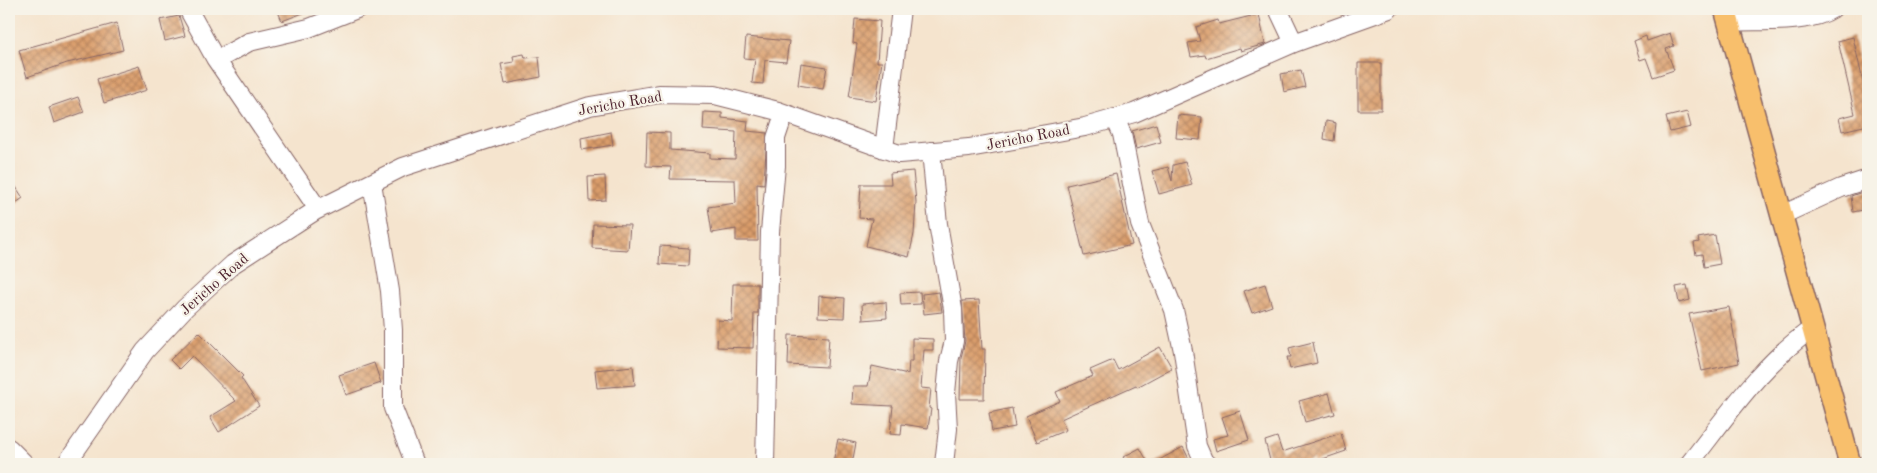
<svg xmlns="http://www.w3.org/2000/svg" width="1877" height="473" viewBox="0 0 1877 473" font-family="'Old Standard TT',serif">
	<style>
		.building { fill: url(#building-cross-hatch) }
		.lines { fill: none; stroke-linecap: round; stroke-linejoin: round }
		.minor-casing { stroke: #866464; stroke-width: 20 }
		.major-casing { stroke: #866464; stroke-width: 24 }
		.minor { stroke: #fff; stroke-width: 18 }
		.major { stroke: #f8bf6c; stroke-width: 21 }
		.labels { text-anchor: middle; stroke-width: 4.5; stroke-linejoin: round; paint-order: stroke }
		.street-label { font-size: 15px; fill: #4a1f2b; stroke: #f7f3e8 }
	</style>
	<defs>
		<pattern id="building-cross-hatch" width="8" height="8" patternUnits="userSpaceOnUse" patternTransform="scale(1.25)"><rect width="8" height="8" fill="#da9d6b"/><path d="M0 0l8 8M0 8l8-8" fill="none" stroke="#b37f58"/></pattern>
	</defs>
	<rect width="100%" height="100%" fill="#f7f3e8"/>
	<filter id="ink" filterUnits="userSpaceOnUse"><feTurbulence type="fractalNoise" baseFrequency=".02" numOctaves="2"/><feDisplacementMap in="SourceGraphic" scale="10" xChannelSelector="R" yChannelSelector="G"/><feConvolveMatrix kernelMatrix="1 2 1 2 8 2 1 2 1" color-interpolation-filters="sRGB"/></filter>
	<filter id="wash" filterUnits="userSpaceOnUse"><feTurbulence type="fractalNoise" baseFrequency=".0096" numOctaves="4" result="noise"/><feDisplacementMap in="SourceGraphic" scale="20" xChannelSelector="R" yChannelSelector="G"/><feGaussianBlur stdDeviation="1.12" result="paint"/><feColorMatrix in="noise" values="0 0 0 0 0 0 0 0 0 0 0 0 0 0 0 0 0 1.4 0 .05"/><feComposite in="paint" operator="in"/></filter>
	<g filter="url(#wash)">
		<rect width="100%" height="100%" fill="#f5e4ce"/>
		<g id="blocks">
			<path class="building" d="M277,9H311V10L282,21Z
				M1259,14L1265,44L1241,51L1240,48L1206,58L1205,55L1191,57L1188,43L1200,41L1196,27L1218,20L1219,24Z
				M179,16L185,36L165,41L160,20Z
				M855,19L880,21L877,62H882L876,101L849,97L857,44L853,43Z
				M117,23L123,50L67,63L27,77L19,50Z
				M1670,33L1674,46L1666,49L1674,70L1653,77L1646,58L1640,60L1634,41L1646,36L1647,41Z
				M746,37L789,41L786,62L765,60L763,84L752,83L755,59L744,58Z
				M1853,37L1868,104V125L1842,131L1839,118L1855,114L1838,41Z
				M524,54L525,58L539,57L541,77L505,84L501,64L514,62L513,56Z
				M801,63L827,67L823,89L798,85Z
				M1358,63H1381V110H1358Z
				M139,66L147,90L104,103L97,79Z
				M1301,70L1305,87L1284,92L1281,74Z
				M78,97L84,112L54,123L49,107Z
				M704,112L722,113V118L748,121L747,131L767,133L764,184L757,183L758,241H736V229L712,233L708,207L736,203L735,180L670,179L671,167L646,166L647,132L670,133V150L710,153V158L735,159L736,132L703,130Z
				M1687,112L1691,127L1670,132L1666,117Z
				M1178,115L1202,117L1200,140L1176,138Z
				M1326,121L1336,123L1334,141L1324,139Z
				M1156,124L1161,142L1136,149L1132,131Z
				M611,132L613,145L582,150L581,138Z
				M1185,162L1192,185L1159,194L1152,171L1168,167L1172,181L1173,165Z
				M913,171L916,202L914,234L909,257L866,246L872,219L859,218L861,184H891L890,173Z
				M1116,174L1132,245L1084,256L1067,185Z
				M9,176L23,198L9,208Z
				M605,176L606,200L589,201L588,177Z
				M1868,190V209L1853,212L1851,196Z
				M593,224L630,225L628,250L592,248Z
				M1715,235L1720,264L1704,267L1702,254L1696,255L1694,243L1699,242L1698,238Z
				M660,246L689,248L688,266L659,264Z
				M733,284H758V313H754L753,348L717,347L718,320L732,321Z
				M1265,284L1272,306L1252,313L1244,291Z
				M1687,285L1690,300L1679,303L1676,287Z
				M920,292L921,304L901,305L900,293Z
				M939,292L942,312L924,314L922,294Z
				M819,296L845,298L844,318L818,317Z
				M979,300L982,349H985L984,399H960L961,358L965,341L962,301Z
				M886,302L887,318L863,320L862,304Z
				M1729,307L1739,363L1702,371L1689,314Z
				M199,332L243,376L241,378L259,406L219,432L210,417L236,401L192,356L179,369L170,360Z
				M789,335L829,337L827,367L788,365Z
				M912,338L933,339V350H924L921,388L931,389L929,408L931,409L928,428L902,424L901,435L890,434L893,406L852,404L853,386H868L872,366L908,374L909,361H912Z
				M1313,342L1317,363L1290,369L1287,357H1291L1289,348Z
				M1160,347L1172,368L1137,387L1136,385L1061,419L1066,430L1037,442L1026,416L1060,401L1056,392L1093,376L1090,370L1113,360L1118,370Z
				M374,363L381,383L346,395L339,375Z
				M633,366L635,385L597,388L595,370Z
				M1329,393L1335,414L1305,422L1299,401Z
				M1012,408L1015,427L992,431L989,413Z
				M1240,411L1249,440L1216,451L1213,439L1228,435L1222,417Z
				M1341,433L1346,451L1314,462L1313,459L1297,464H1271L1265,441L1277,437L1282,452Z
				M838,439L856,443L852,464L833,462Z
				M1183,447L1190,461L1184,464H1152Z
				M1140,448L1149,464H1127L1123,457Z"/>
		</g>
	</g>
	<g filter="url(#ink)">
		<use href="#blocks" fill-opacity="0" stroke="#866464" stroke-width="1"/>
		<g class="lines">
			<defs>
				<path id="minor" d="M188,9L215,58L318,209
					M1278,9L1294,43
					M1729,22C1758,20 1808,25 1832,9
					M217,60L249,42L309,28L357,9
					M1115,118L1122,134L1140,224L1174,310L1183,351L1197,446L1204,462L1207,464
					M884,149L901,9
					M931,151L938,224L953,309L954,341L949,361L946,393L948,429L944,464
					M372,183L390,291L393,330V408L415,464
					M1782,215L1841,188L1868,179
					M9,448L25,464
					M66,464L145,351L185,308L233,264L315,211L403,167L590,106L659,94L715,95L778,111L899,154L969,148L1085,127L1134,113L1294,43L1389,9
					M765,464L770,232L776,166V138L784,114
					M1689,464C1727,416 1762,363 1813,328"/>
				<path id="major" d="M1725,9L1850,464"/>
			</defs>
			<use href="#minor" class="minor-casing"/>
			<use href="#major" class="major-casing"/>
			<use href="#minor" class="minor"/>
			<use href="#major" class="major"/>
		</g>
	</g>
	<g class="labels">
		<g class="street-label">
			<text transform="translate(620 103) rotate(-10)" y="5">Jericho Road</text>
			<text transform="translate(1028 137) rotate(-11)" y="5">Jericho Road</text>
			<text transform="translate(214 284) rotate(-41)" y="5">Jericho Road</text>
		</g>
	</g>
	<rect width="1877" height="473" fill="none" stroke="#f7f3e8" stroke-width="30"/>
</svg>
